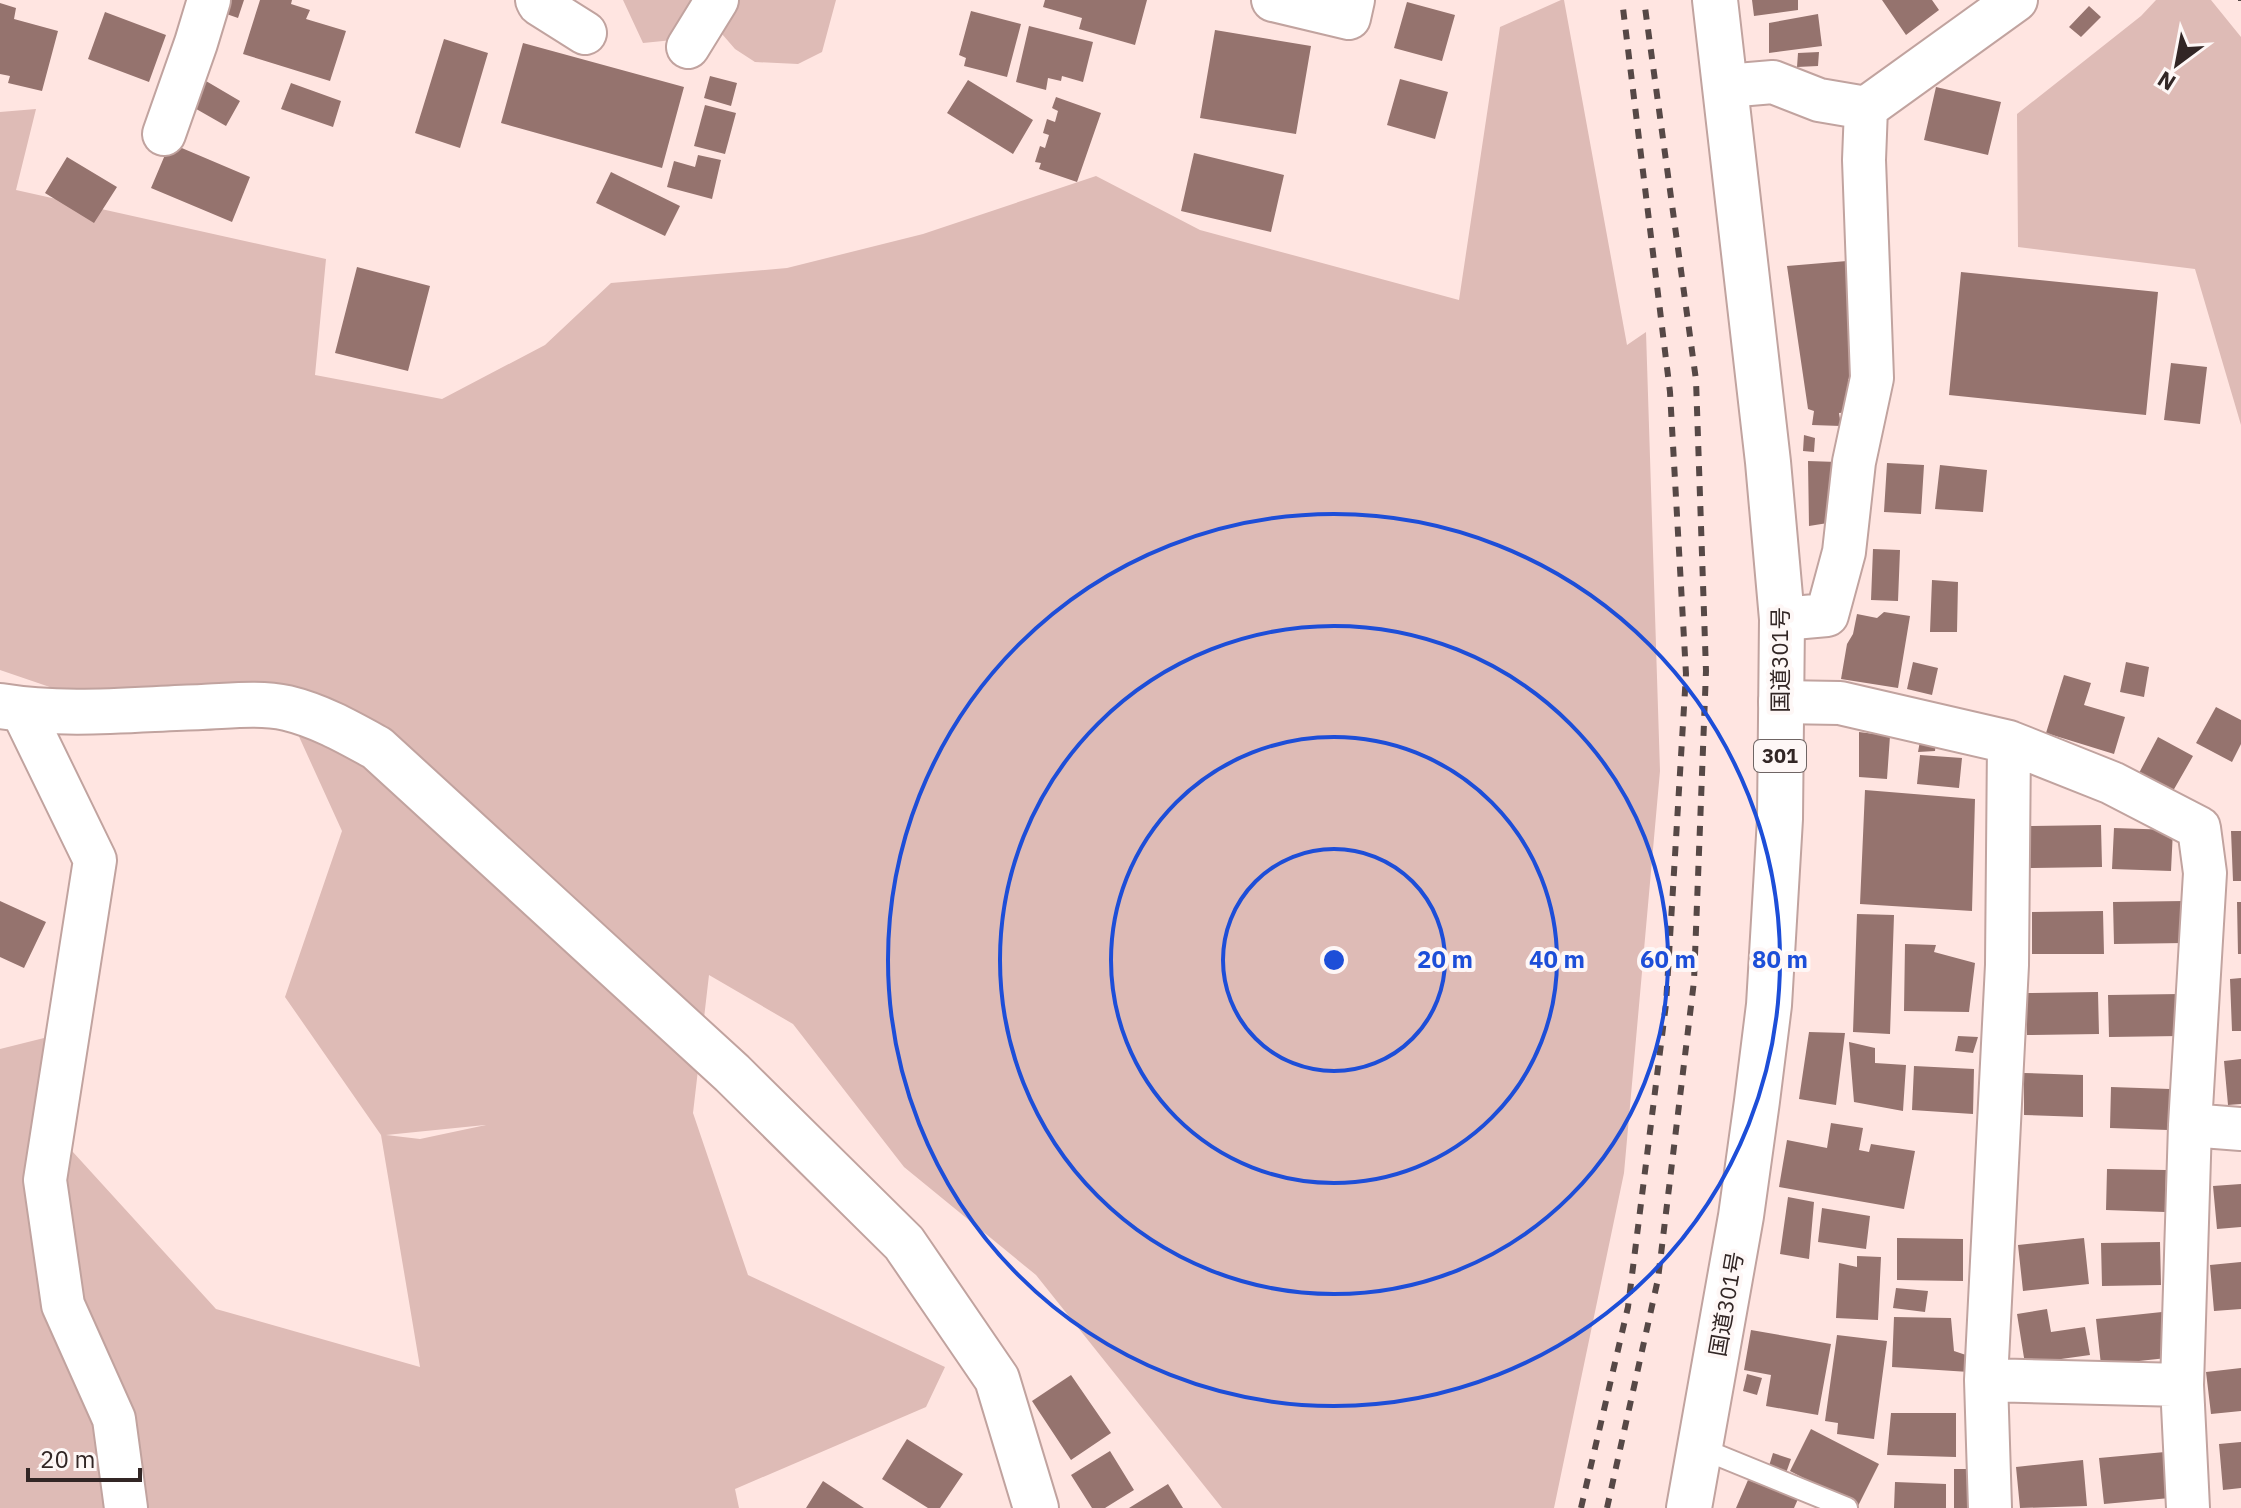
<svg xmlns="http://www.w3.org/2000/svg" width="2241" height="1508" viewBox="0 0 2241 1508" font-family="'IBM Plex Sans','Noto Sans JP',sans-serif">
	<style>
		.green { fill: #debbb6; fill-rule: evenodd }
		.building { fill: #95736e }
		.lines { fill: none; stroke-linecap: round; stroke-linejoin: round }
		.lane-casing { stroke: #c1a39f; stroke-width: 24 }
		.street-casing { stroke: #c1a39f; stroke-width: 46 }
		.secondary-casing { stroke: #c1a39f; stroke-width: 48 }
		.highway-casing { stroke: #c1a39f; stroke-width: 48 }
		.lane { stroke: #fff; stroke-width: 20 }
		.street { stroke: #fff; stroke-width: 42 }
		.secondary { stroke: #fff; stroke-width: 44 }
		.highway { stroke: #fff; stroke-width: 44 }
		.rail { stroke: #564846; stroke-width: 6; stroke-dasharray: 10 10; stroke-linecap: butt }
		.ring { fill: none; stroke: #1d4ed8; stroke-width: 4 }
		.labels { text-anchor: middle; stroke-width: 8; stroke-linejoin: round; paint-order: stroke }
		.shield { fill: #fef7f6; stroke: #6f6564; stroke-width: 2 }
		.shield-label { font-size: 20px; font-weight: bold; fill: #322625 }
		.street-label { font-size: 22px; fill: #322625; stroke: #fef7f6 }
		.centre { fill: #1d4ed8; stroke: #fef7f6; stroke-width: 4 }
		.ring-label { font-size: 24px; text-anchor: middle; font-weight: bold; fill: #1d4ed8; stroke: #fef7f6; stroke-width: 8; stroke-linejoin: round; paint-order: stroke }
	</style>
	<rect width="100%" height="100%" fill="#ffe5e1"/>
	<path class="green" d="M623,0H696L673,40L643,43Z
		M739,0H836L822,52L798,64L755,62L735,49L722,34Z
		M1561,0H1564L1627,345L1646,332L1660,771L1624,1173L1554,1508H1222L1036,1275L904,1167L793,1024L709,975L693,1113L748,1275L945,1367L926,1407L735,1489L739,1508H0V1049L68,1032L62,1140L216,1309L420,1367L381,1135L285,997L342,831L286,708L120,711L0,670V112L36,109L16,190L326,259L315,375L442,399L545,345L611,283L787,268L923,234L1096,176L1200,230L1459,300L1500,27ZM486,1125L420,1139L386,1135L485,1125Z
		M2156,0H2211L2241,37V425L2195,269L2018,247L2017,114L2141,16Z"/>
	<path class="building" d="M218,0H244L238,18L215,10Z
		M260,0H292L291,4L310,10L306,19L346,31L330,81L243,54Z
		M1045,0H1147L1135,45L1079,29L1082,18L1043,7Z
		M1752,0H1798V10L1754,16Z
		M1882,0H1932L1939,10L1906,35Z
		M1407,2L1455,15L1442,61L1394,48Z
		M0,3L16,8L14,19L58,31L42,91L8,83L10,76L0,74Z
		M2089,6L2101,17L2081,37L2069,27Z
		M971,11L1021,24L1007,77L964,66L966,58L959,55Z
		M105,12L166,35L149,82L88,59Z
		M1818,14L1822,46L1769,53V23Z
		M1029,26L1093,42L1083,82L1062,76L1061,81L1048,78L1046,90L1016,82Z
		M1215,30L1311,46L1296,134L1200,118Z
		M444,39L488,53L460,148L415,133Z
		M523,43L684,87L662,168L501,123Z
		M1819,52L1818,66L1797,67L1798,53Z
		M710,76L737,83L731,106L704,98Z
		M1400,79L1448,92L1435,139L1387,125Z
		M968,80L1033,120L1013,154L947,113Z
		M206,81L240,101L226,126L191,106Z
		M291,83L341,101L333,127L281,109Z
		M1936,87L2001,102L1988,155L1924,140Z
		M1056,97L1101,113L1077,182L1039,169L1041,163L1035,162L1040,146L1045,148L1049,135L1043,133L1047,119L1055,122L1058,111L1052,108Z
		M705,105L736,113L725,154L694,146Z
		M170,143L250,177L232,222L151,188Z
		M1194,153L1284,175L1271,232L1181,211Z
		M698,155L721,160L712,199L667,187L674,161L695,167Z
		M67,157L117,187L94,223L45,193Z
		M611,172L680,206L665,236L596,203Z
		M1847,261L1863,376L1848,379L1850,412L1839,413L1841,426L1812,425L1814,411L1808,409L1787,266Z
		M357,267L430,286L408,371L335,353Z
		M1961,272L2158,292L2146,415L1949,395Z
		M2171,363L2207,367L2200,424L2164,420Z
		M1804,435L1815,438L1814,452L1803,451Z
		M1808,461L1837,462L1834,522L1809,526Z
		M1887,463L1924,465L1921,514L1884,512Z
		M1940,465L1987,470L1983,512L1935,509Z
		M1873,549L1900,550L1898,601L1871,600Z
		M1932,580L1958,582L1957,632H1930Z
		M1884,612L1910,616L1898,688L1841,679L1847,644L1853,634L1857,614L1877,618Z
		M1913,662L1938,668L1932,695L1907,689Z
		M2126,662L2149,667L2144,697L2120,692Z
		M2064,675L2091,683L2084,705L2125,717L2114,754L2046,733Z
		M2216,707L2241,720V744L2232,762L2196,743Z
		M1859,732L1890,736L1887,779L1859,777Z
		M2158,737L2193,756L2173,791L2139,773Z
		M1920,741H1936L1935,751L1918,752Z
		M1920,755L1962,758L1959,788L1917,784Z
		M1865,790L1975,799L1972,911L1860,904Z
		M2101,825L2102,867L2030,868L2029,826Z
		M2114,828L2173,830L2171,871L2112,869Z
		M2231,831H2241V881H2233Z
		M0,901L46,922L24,968L0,957Z
		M2184,901L2185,943L2114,944L2113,902Z
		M2237,902H2241V954H2238Z
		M2103,911L2104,954H2032V912Z
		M1857,914L1894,915L1890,1034L1853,1032Z
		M1905,944L1936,945L1934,952L1975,963L1969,1012L1904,1011Z
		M2241,978V1031H2232L2230,979Z
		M2098,992L2099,1034L2027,1035L2026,993Z
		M2180,994V1036L2109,1037L2108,995Z
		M1809,1032L1845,1033L1836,1105L1799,1099Z
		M1958,1036L1978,1037L1973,1053L1955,1051Z
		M1849,1042L1875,1048V1063L1906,1065L1903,1111L1854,1102Z
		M2241,1059V1104L2228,1105L2224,1061Z
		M1914,1066L1974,1069L1973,1114L1912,1110Z
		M2024,1073L2083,1075V1117L2024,1115Z
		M2111,1087L2170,1089L2168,1130L2110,1128Z
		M1831,1123L1863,1128L1859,1150L1869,1152L1871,1144L1915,1151L1904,1209L1779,1187L1787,1140L1827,1148Z
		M2107,1169L2166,1170L2165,1212L2106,1210Z
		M2241,1184V1227L2217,1229L2213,1186Z
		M1788,1197L1814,1202L1809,1259L1780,1254Z
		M1822,1208L1870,1216L1866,1249L1818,1242Z
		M1897,1238L1963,1239V1281L1897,1280Z
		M2084,1238L2089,1284L2023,1291L2018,1245Z
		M2160,1242L2161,1285L2102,1286L2101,1243Z
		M1857,1256L1881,1257L1878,1320L1836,1318L1839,1263L1857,1267Z
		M2241,1262V1309L2214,1311L2210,1265Z
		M1896,1288L1928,1291L1925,1312L1893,1308Z
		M2047,1309L2051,1332L2085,1327L2090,1355L2025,1364L2017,1314Z
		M2162,1312L2167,1358L2101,1365L2096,1319Z
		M1894,1317L1951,1318L1954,1351L1969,1356V1372L1892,1367Z
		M1751,1330L1831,1344L1818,1415L1766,1406L1771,1375L1744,1370Z
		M1837,1335L1887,1341L1874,1439L1837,1434L1838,1423L1825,1421Z
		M2241,1368V1411L2211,1414L2206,1372Z
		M1747,1374L1762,1378L1757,1395L1743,1391Z
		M1071,1375L1111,1433L1071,1460L1032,1401Z
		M1891,1413H1956V1457L1887,1455Z
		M1811,1429L1879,1464L1858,1506L1790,1471Z
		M907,1439L963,1474L940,1508H928L882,1479Z
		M2241,1442V1488L2223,1490L2219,1444Z
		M1110,1451L1134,1490L1105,1508H1092L1071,1475Z
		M2165,1452L2170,1498L2104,1504L2099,1458Z
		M1773,1453L1791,1459L1786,1473L1769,1466Z
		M2083,1460L2087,1506L2020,1508L2016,1467Z
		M1954,1469H1971L1972,1508H1954Z
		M1748,1480L1798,1499L1794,1508H1736Z
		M823,1481L864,1508H806Z
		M1895,1482L1946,1484V1508H1894Z
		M1168,1484L1183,1508H1129Z"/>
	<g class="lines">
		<defs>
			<path id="lane" d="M1700,1448L1847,1508"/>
			<path id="street" d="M537,0L539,4L585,33
				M1273,0L1349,18L1353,0
				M688,47L717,0
				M1726,86L1773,82L1819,100L1866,108L2016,0
				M164,134L196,43L209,0
				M1782,619L1827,615L1844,552L1854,462L1872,378L1864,160L1866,108
				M1780,702L1840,703L2009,742L2112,783L2199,828L2205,873L2190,1125L2182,1385L2188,1508
				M22,710L95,860L45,1180L63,1305L114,1419L126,1508
				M2190,1125L2241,1129
				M1986,1380L2182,1385
				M1990,1508L1986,1380L2007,965L2009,742"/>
			<path id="secondary" d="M0,706C67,717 135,709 202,707C229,706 260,702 287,708C320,716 348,732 377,748L732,1073L904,1243L997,1379L1036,1508"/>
			<path id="highway" d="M1689,1508L1741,1216L1757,1101L1769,1005L1780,819L1782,619L1768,462L1715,0"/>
		</defs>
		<use href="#lane" class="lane-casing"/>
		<use href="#street" class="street-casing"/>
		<use href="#secondary" class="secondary-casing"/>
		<use href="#highway" class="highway-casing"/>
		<use href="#lane" class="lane"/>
		<use href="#street" class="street"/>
		<use href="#secondary" class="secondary"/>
		<use href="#highway" class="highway"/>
		<path class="rail" d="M2241,0V1
			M1581,1508L1628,1307L1666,1004L1686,674L1670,392L1622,0
			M1607,1508L1658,1279L1694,981L1706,671L1696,380L1644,0"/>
	</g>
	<g class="ring">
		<circle cx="1334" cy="960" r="111"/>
		<circle cx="1334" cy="960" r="223"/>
		<circle cx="1334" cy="960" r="334"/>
		<circle cx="1334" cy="960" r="446"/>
	</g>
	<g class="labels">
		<rect class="shield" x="1754" y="740" width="52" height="32" rx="6"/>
		<g class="shield-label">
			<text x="1780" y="763">301</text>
		</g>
		<g class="street-label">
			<text transform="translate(1780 660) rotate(-90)" y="8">国道301号</text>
			<text transform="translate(1726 1304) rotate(-80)" y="8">国道301号</text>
		</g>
	</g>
	<circle cx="1334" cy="960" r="12" class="centre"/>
	<g class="ring-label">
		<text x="1445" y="968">20 m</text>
		<text x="1557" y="968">40 m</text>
		<text x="1668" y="968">60 m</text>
		<text x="1780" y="968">80 m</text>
	</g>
	<g transform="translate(2177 64) rotate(212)" stroke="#fef7f6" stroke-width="6" paint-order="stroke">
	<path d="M0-6L14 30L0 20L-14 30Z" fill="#322625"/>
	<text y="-12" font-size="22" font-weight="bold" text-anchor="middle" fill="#322625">N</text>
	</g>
	<path d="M28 1468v12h112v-12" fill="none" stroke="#322625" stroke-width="4"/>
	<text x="40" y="1468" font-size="24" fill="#322625" stroke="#fef7f6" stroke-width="6" paint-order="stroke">20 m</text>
</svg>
